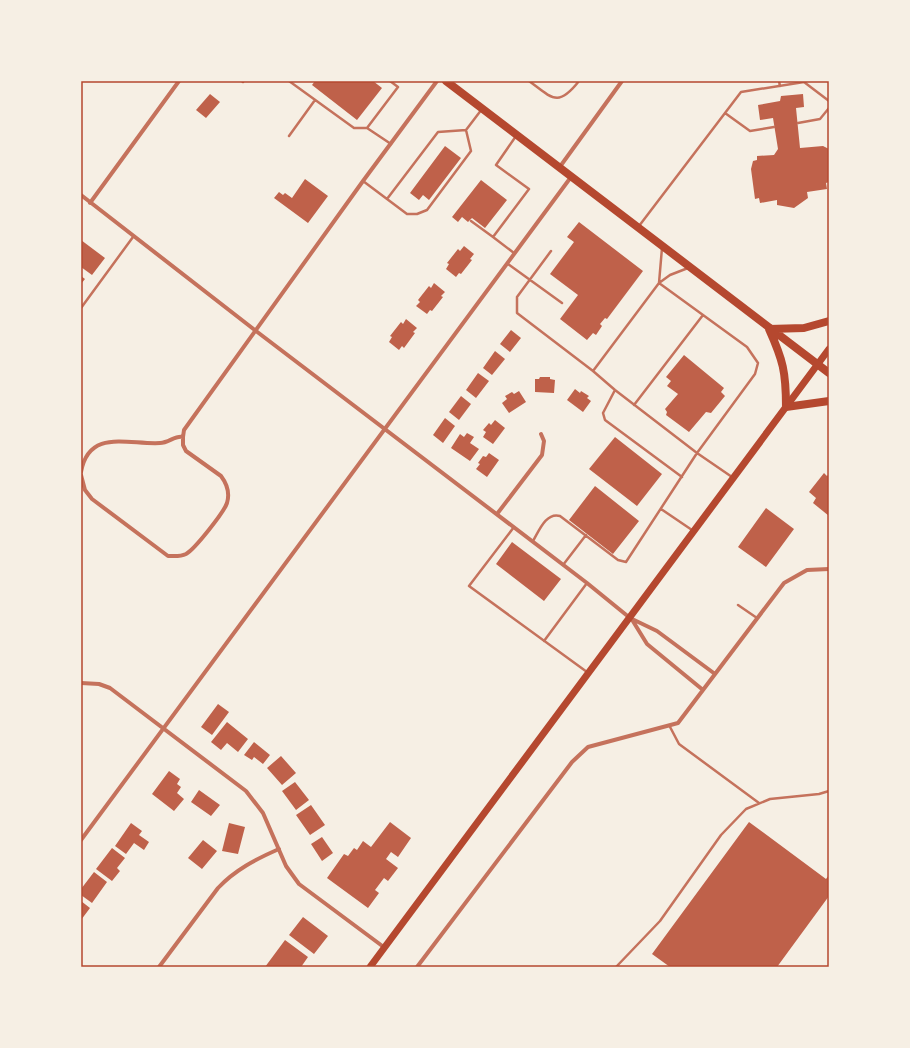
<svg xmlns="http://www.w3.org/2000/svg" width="910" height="1048" viewBox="0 0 910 1048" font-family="Merriweather,serif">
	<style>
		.building { fill: #bf614a }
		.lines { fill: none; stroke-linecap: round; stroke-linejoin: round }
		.service { stroke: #c5725c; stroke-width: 2.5 }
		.minor { stroke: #c5725c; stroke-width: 4 }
		.primary { stroke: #b5482f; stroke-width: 7 }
		.trunk { stroke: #b5482f; stroke-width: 8 }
		.neatline { fill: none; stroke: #b5482f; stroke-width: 1.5 }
	</style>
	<rect width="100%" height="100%" fill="#f6efe4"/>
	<path class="building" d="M315,81H373L382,88L357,120L312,85Z
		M210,94L220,102L206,118L196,110Z
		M803,94L804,107L796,108L800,148L823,146L829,149V182L826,183L827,189L807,192L808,198L794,208L777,205V200L760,203L759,198L755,199L751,169L753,161L757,160V156L774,155L778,149L773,118L760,120L758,105L780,101L781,96Z
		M445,146L461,158L429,200L423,195L419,200L410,193Z
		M305,179L328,196L308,223L274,198L279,192L283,195L285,193L292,198Z
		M481,180L507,200L485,228L472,218L468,222L462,217L458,222L452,217Z
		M579,222L643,271L607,319L605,318L600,324L602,326L596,335L593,333L587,340L560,319L578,295L550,274L574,242L567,237Z
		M81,240L105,258L92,275L81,267Z
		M464,246L474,254L470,259L472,260L461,274L459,273L456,277L446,269L449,264L447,263L458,249L460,251Z
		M81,276L85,279L81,284Z
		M434,283L445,292L441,296L443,297L432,311L430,310L427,314L416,306L420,302L418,300L429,286L431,288Z
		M406,319L417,328L413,332L415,333L404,348L402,346L399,350L389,342L392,337L390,336L401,322L403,324Z
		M511,330L521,338L510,352L500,344Z
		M495,351L505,359L492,375L483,368Z
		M684,355L724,388L721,392L725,396L711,413L706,412L689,432L666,415L667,412L665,409L678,394L667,386L671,381L666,377Z
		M478,373L489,381L476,398L466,390Z
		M540,377H550V379L555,380L554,393L535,392V379H539Z
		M575,389L580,393L581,391L589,396L587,398L591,401L583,412L567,400Z
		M519,391L526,402L509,413L502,403L507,399L505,396L512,392L514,394Z
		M461,396L471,404L459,420L449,412Z
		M445,418L455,426L443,443L433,435Z
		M495,420L505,428L493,444L483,437L486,432L483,430L489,423L491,425Z
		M467,433L474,437L470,443L479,449L470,461L451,448L460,434L464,437Z
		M615,437L662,474L637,506L589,469Z
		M489,453L499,460L487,477L476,469L480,464L478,463L483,456L486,457Z
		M824,473L827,476L829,474V516L813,503L816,498L809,492Z
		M595,486L639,521L613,554L569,520Z
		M766,508L794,529L766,567L738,547Z
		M512,542L561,579L544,601L496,564Z
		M218,704L229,712L212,735L201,727Z
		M227,722L248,739L238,752L227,743L221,750L211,742Z
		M254,742L270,755L263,764L254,757L252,760L244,755Z
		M281,756L296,773L282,785L267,768Z
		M169,771L180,779L177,784L181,787L177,793L184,799L174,811L152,794Z
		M295,782L309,800L296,810L282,791Z
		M199,790L220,805L211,816L191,802Z
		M311,805L325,825L310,835L296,815Z
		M390,822L411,838L398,857L391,852L386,859L398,868L388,881L384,878L375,890L379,893L368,908L327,878L344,854L348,856L354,848L357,850L363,841L371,847Z
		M749,822L826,879L829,875V896L777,967H670L652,954Z
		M131,823L142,831L139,835L149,842L144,850L134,843L126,854L115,846Z
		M229,823L245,827L238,854L222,851Z
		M322,837L333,853L322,861L311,844Z
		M203,840L217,851L202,869L188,858Z
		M112,848L125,858L117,868L120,871L112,881L96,869Z
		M94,872L107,882L92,903L81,895V889Z
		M81,901L90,908L81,920Z
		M303,917L328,936L314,954L289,935Z
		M285,940L308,957L301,967H265Z"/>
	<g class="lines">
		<path class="service" d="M242,81L243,82
			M289,81L354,128H367
			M390,81L398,87L367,128L391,144
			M529,81C552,98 558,108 579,81
			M779,81L780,86
			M725,113L750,131L774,127
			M798,123L820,119L829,108
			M289,136L315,100
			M363,181L407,214H417L427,210L471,151L466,130L482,109
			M387,199L438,132L466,130
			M471,221L493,237
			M639,226L741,92L804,82L829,101
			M551,251L517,297V313L593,371
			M514,253L493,237L529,189L496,165L516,136
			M508,264L562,303
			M659,283L747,347L758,363L755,374L697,453L615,390L593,371L659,283L670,275L688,268
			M659,283L662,248
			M81,308L133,237
			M615,390L603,413L605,420L682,477
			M634,405L703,315
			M661,509L692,530
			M514,527L469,586L587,672
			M533,541C539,531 546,512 560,516L618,560L626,562L697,453L732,477
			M563,565L586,535
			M738,605L757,618
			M544,641L587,583
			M669,725L679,744L759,803
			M616,967L660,921L721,835L746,809L770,799L819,794L829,791"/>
		<path class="minor" d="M559,168L622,81
			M81,195L256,331L587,583L630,618L657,631L715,674
			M90,203L179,81
			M183,437L184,430L363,181L437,81
			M81,472C89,428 129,445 160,443C169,443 175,435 183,437V445L186,451L221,476C227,484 230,493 227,503C224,512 195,549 186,554C180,557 174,556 168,556L92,499L85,490L81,475
			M497,514L542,455L544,441L541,434
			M631,618L647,644L703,690
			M81,683L99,684L110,688L246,791L263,813L286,866L299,884L385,948
			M81,840L571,177
			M159,967L218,888C235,870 256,859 279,849
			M417,967L572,762L588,747L678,723L784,583L807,570L829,569"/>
		<path class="primary" d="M370,967L829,349"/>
		<path class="trunk" d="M446,81L829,373
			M829,321L804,328L769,329C783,360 786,372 786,407L829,401"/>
	</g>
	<rect width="910" height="1048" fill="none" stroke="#f6efe4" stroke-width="164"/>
	<rect x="82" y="82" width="746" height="884" class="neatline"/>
</svg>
